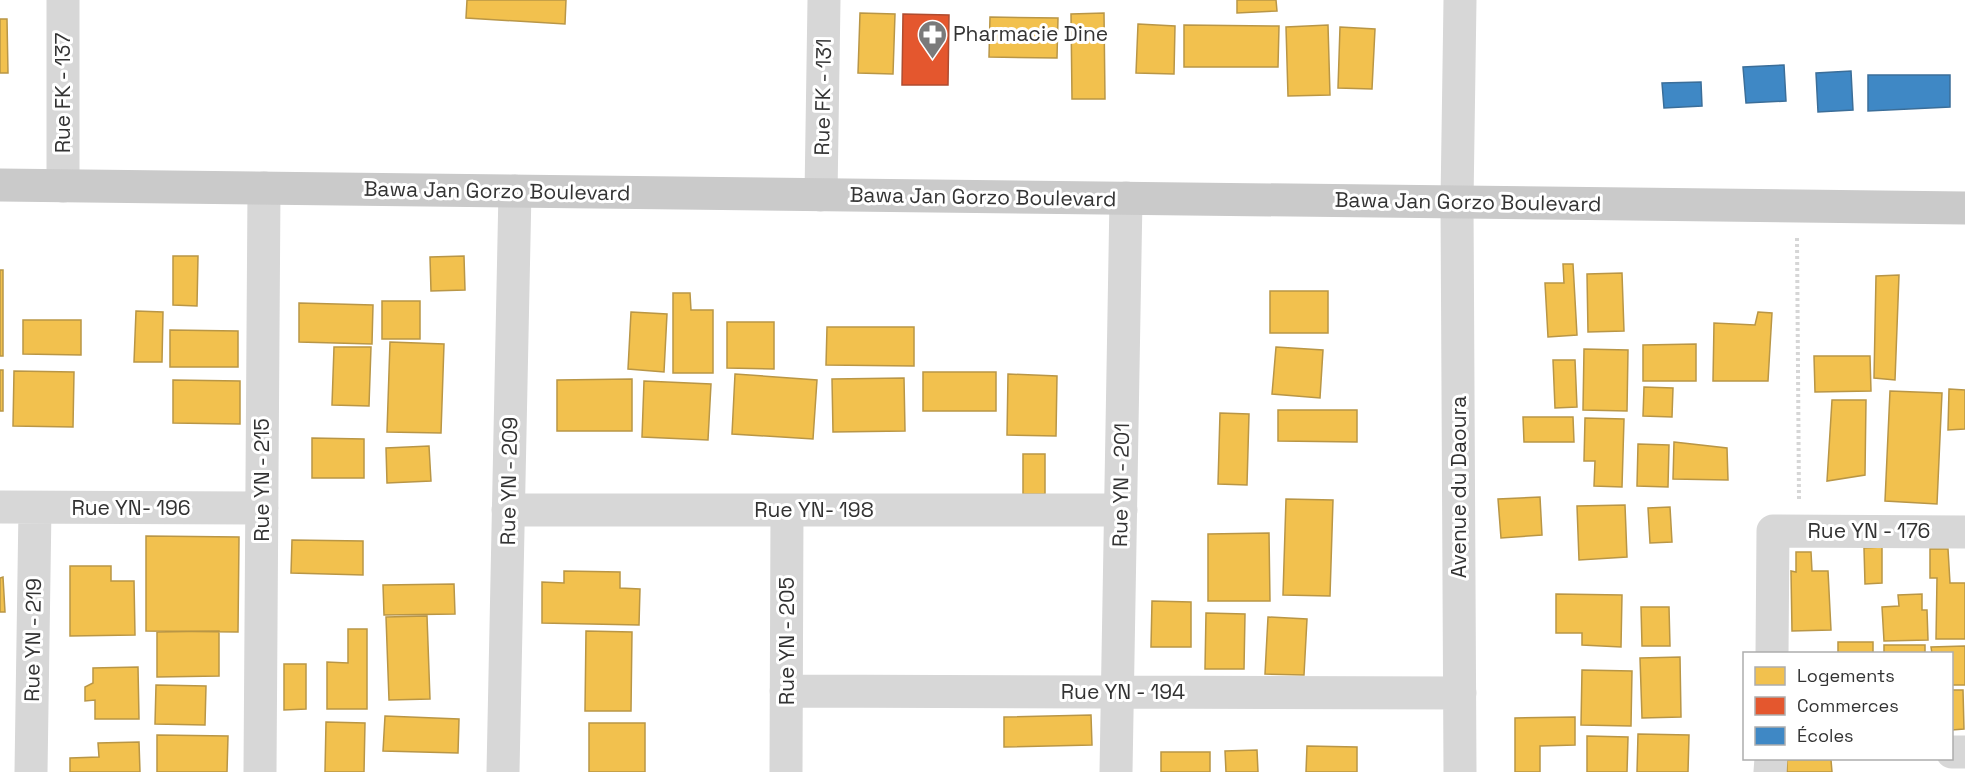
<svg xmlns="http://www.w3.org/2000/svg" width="1965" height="772" viewBox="0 0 1965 772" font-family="'Space Grotesk',sans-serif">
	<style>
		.homes { fill: #f2c14e; stroke: #b99646; stroke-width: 1.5 }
		.shops { fill: #e4572e; stroke: #af4c30; stroke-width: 1.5 }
		.schools { fill: #3f88c5; stroke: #3b6e99; stroke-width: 1.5 }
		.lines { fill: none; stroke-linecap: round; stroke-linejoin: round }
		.path { stroke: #d6d6d6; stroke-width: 4; stroke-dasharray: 3 3; stroke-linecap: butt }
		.minor { stroke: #d7d7d7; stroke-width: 33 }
		.major { stroke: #cacaca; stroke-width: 33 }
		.labels { text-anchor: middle; stroke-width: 6; stroke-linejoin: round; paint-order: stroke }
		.poi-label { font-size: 21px; fill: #333; stroke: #fff; text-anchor: start }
		.street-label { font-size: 21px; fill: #333; stroke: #fff }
	</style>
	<rect width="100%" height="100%" fill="#fff"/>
	<path class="homes" d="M467,0H566L565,24L466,18Z
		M1237,0H1276L1277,11L1237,13Z
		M860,13L895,14L893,74L858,73Z
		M1104,13L1105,99H1072L1071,14Z
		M990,17L1058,18L1057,58L989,57Z
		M0,19H7L8,73H0Z
		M1138,24L1175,26L1174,74L1136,73Z
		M1184,25L1279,26L1278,67H1184Z
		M1328,25L1330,95L1288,96L1286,27Z
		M1340,27L1375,29L1372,89L1338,88Z
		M173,256H198L197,306L173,305Z
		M464,256L465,290L431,291L430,257Z
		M1563,264H1573L1577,335L1548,337L1545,283H1564Z
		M0,270H3V356H0Z
		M1622,273L1624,331L1588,332L1587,274Z
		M1899,275L1895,380L1874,378L1876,276Z
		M1270,291H1328V333H1270Z
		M673,293H690L691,310H713V373H673Z
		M382,301H420V339H382Z
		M299,303L373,305L372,344L299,342Z
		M136,311L163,312L162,362H134Z
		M631,312L667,314L664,372L628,369Z
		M1758,312L1772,313L1768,381H1713L1714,323L1755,325Z
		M23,320H81V355L23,354Z
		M727,322H774V369L727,368Z
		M827,327H914V366L826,365Z
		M170,330L238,331V367H170Z
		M390,342L444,344L441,433L387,432Z
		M1696,344V381H1643V345Z
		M334,347H371L369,406L332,405Z
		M1276,347L1323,350L1320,398L1272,394Z
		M1584,349L1628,350L1627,411L1583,410Z
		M1814,356H1870L1871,391L1815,392Z
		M1553,360H1575L1577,407L1555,408Z
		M0,370H3V411H0Z
		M14,371L74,372L73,427L13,426Z
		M923,372H996V411H923Z
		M735,374L817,380L813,439L732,434Z
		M1008,374L1057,376L1056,436L1007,435Z
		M904,378L905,431L833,432L832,379Z
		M632,379V431H557V380Z
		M173,380L240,381V424L173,423Z
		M644,381L711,384L708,440L642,437Z
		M1644,387L1673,388L1672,417L1643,416Z
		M1949,389L1965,390V429L1948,430Z
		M1890,391L1942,393L1937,504L1885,501Z
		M1832,400H1866L1865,475L1827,481Z
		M1278,410H1357V442L1278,441Z
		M1220,413L1249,414L1247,485L1218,484Z
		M1523,417H1573L1574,442H1524Z
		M1585,418L1624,419L1622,487L1594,486L1595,461H1584Z
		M312,438L364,439V478H312Z
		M1674,442L1727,448L1728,480L1673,479Z
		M1638,444L1669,445L1668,487L1637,486Z
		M429,446L431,481L387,483L386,448Z
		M1023,454H1045V494H1023Z
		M1540,497L1542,535L1501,538L1498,499Z
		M1286,499L1333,500L1330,596L1283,595Z
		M1625,505L1627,557L1579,560L1577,506Z
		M1670,507L1672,542L1650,543L1648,508Z
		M1269,533L1270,601H1208V534Z
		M146,536L239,537L238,632L146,631Z
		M292,540L363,541V575L291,573Z
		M1882,547V583L1865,584L1864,548Z
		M1930,549H1948L1950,583H1965V639H1936L1937,578H1930Z
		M1796,552H1811L1812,571H1828L1831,630L1792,631L1791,571L1796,572Z
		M70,566H111V581H134L135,635L70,636Z
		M564,571L620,572V588L640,589L639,625L542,623V582L564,583Z
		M3,577L5,612H0V578Z
		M454,584L455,614L384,615L383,585Z
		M1556,594L1622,595L1621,647L1582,645V633H1556Z
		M1922,594V610H1927L1928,640L1884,641L1882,607L1899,606L1898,595Z
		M1152,601L1191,602V647H1151Z
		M1641,607H1669L1670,646H1642Z
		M1206,613L1245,614L1244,669H1205Z
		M427,616L430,699L389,700L386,617Z
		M1268,617L1307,619L1304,675L1265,674Z
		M348,629H367V709H327V662L348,663Z
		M219,631V676L157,677V632Z
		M586,631L632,632L631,711H585Z
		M1838,642H1873V654H1838Z
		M1884,645H1925V654H1884Z
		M1965,646V685H1952V654H1932L1931,647Z
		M1680,657L1681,717L1642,718L1640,658Z
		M284,664H306V709L284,710Z
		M138,667L139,719H95V700L85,701V687L93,683V668Z
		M1582,670L1632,671L1631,726L1581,725Z
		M156,685L206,686L205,725L155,724Z
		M1952,690H1963L1964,729L1952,730Z
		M1091,715L1092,745L1004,747V717Z
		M385,716L459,719L458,753L383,751Z
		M1575,717V745L1540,746V772H1515V718Z
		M326,722L365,723L364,772H325Z
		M589,723H645V772H589Z
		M1638,734L1689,735L1688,772H1637Z
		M157,735L228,736L227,772H157Z
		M1587,736L1628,737L1627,772H1587Z
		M139,742L140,772H70V758L99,757L98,743Z
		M1307,746L1357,747V772H1306Z
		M1257,750L1258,772H1226L1225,751Z
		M1161,752H1210V772H1161Z
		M1787,760H1831L1832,772H1787Z"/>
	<path class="shops" d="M903,14L949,15L948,85H902Z"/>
	<path class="schools" d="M1784,65L1786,101L1746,103L1743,67Z
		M1851,71L1853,110L1818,112L1816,73Z
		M1868,75H1950V107L1868,111Z
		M1701,82L1702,106L1664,108L1662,83Z"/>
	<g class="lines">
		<path class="path" d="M1797,238L1799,500"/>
		<path class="minor" d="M1460,0L1457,202L1460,772
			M63,186V0
			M821,195L824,0
			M0,507L262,508
			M508,510H1121
			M1772,654L1773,531L1965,532
			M786,691L1460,693
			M1952,752H1965
			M31,772L35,508
			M260,772L264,188
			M503,772L515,191
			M786,772L787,510
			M1116,772L1126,198
			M1770,772L1771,758"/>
		<path class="major" d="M0,185L1965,208"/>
	</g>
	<defs>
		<symbol id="pharmacy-pin" viewBox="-11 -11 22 30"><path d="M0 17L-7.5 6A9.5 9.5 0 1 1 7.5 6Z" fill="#7a7a7a" stroke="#fff"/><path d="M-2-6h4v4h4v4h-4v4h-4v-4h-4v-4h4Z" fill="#fff"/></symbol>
	</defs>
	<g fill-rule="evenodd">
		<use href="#pharmacy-pin" x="916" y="18" width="33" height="45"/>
	</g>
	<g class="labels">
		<g class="poi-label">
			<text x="953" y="41">Pharmacie Dine</text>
		</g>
		<g class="street-label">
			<text transform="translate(63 93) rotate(-90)" y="7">Rue FK - 137</text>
			<text transform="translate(823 97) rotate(-89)" y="7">Rue FK - 131</text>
			<text transform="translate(497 191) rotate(1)" y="7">Bawa Jan Gorzo Boulevard</text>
			<text transform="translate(983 197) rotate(1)" y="7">Bawa Jan Gorzo Boulevard</text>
			<text transform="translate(1468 202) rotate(1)" y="7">Bawa Jan Gorzo Boulevard</text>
			<text transform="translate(262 480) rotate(-90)" y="7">Rue YN - 215</text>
			<text transform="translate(509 481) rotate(-89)" y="7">Rue YN - 209</text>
			<text transform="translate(1121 485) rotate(-89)" y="7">Rue YN - 201</text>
			<text transform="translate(1459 487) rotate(-90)" y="7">Avenue du Daoura</text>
			<text x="131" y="515">Rue YN- 196</text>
			<text x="814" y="517">Rue YN- 198</text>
			<text x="1869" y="538">Rue YN - 176</text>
			<text transform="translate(33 640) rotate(-89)" y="7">Rue YN - 219</text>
			<text transform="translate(787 641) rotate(-90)" y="7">Rue YN - 205</text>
			<text x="1123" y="699">Rue YN - 194</text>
		</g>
	</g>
	<rect x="1743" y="652" width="210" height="108" fill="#ffffff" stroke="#adadad" stroke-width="1.5"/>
	<rect x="1755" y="667" width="30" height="18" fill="#f2c14e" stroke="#adadad" stroke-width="1.5"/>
	<text x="1797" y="682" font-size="18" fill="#333333">Logements</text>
	<rect x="1755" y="697" width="30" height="18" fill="#e4572e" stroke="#adadad" stroke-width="1.5"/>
	<text x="1797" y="712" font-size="18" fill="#333333">Commerces</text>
	<rect x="1755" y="727" width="30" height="18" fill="#3f88c5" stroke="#adadad" stroke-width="1.5"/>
	<text x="1797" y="742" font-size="18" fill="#333333">Écoles</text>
</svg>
